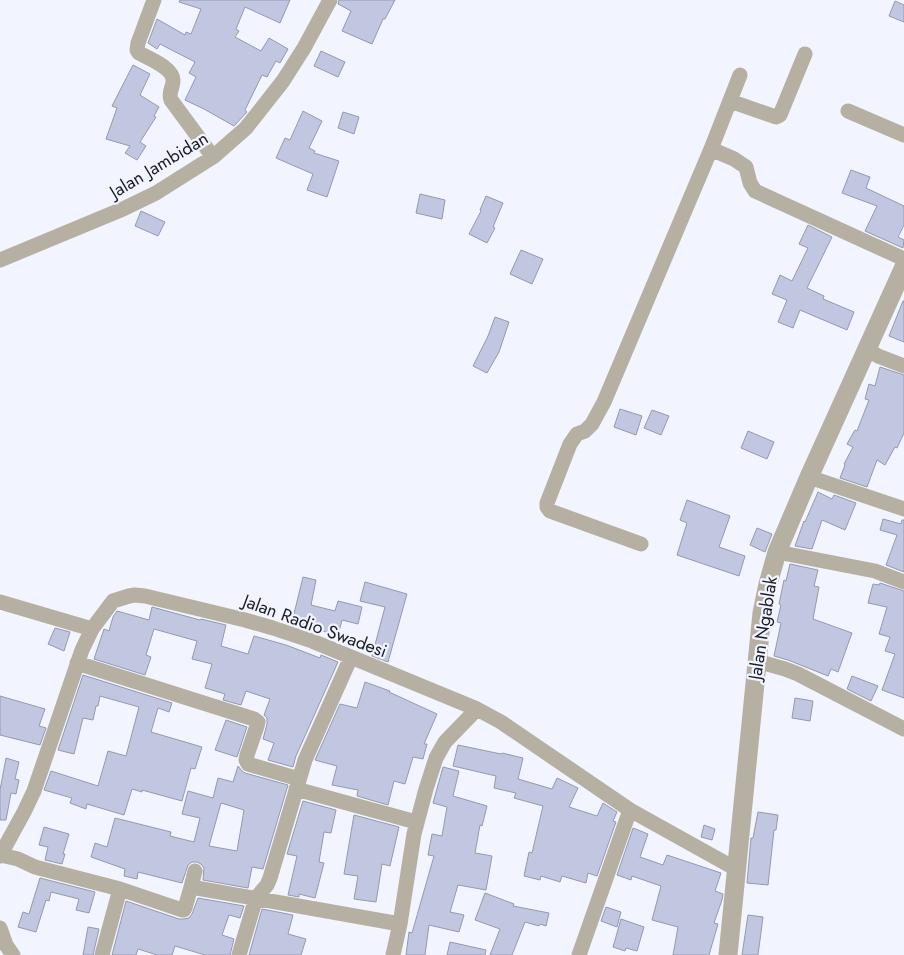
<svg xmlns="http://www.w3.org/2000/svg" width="904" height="955" viewBox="0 0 904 955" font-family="Jost,sans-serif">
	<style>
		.building { fill: #c2c7e1; stroke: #9399b1; fill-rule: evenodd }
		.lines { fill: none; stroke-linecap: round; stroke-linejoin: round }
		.minor { stroke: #b6b0a2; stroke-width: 15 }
		.tertiary { stroke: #b6b0a2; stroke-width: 19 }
		.labels { text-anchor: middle; stroke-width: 4.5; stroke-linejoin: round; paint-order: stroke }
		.street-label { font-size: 18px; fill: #1c1e27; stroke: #f2f4ff }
	</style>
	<rect width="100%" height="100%" fill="#f2f4ff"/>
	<path class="building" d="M180,0H290L280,23L245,7L236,29L239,31L235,37L261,51L269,38L288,49L280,63L276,61L267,77L262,75L245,110L247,112L234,126L204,109L185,100L196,77L189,73L195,62L160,44L157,49L148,43L157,19L185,35L186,32L191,34L201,9L179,2Z
		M339,0H395L385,19H383L372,44L342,31L351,11L338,4Z
		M895,1L904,5V22L889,16Z
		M321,51L345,62L338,77L314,66Z
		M133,65L150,74L140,95L159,107L154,116L156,117L140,142L146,146L137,160L125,153L130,146L106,139L117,108L112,106Z
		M303,111L322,121L309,148L315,151L314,153L339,161L327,197L307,190L313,174L276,158L285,138L290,140Z
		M343,112L359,117L354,134L338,128Z
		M851,170L870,177L866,188L904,206V225L898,237L904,240L903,248L865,231L877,206L842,193Z
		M420,194L445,200L442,219L416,213Z
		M486,196L503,203L493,227L495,228L487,243L469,234L481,211L480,210Z
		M141,211L165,222L158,236L135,226Z
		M808,225L832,237L807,288L824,296L823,299L854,312L847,330L800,310L793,328L778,322L787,300L772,294L780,275L792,281L808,248L799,244Z
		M521,250L543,259L532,284L510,274Z
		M903,301H904V342L889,336Z
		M495,317L509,322L499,352L487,373L473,366L488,336Z
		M880,367L904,375V433L897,448L895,447L885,465L877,460L867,487L840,478L845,465L844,464L853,447L847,444L855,430L857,431L869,400L865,399L869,384L875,386Z
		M620,409L642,416L636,435L614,427Z
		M652,410L669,416L661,435L644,428Z
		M748,431L774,442L767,459L741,448Z
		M818,492L832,499L834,495L856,503L845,530L822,520L812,549L795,546L804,521L805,522Z
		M687,500L730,516L719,547L745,556L739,576L677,555L687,523L680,520Z
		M883,519L901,524L902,520H904V572L886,565L897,535L880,530Z
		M757,528L772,534L765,552L750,545Z
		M790,564L818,570L814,586L819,587L813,619L852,633L838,672L831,669L828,676L788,660L774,656L781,623L777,622L781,605L779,604L784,580L786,581Z
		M303,577L316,580L311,605L335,611L338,601L362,607L358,624L342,620L338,635L322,631L323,629L292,622Z
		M365,582L407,594L388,662L372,656L385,607L360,601Z
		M880,583L904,591V698L882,690L895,654L885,651L890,637L879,634L887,607L868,603L873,584L879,585Z
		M152,607L200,620L201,619L226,625L221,646L248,654L254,636L286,645L320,658L321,655L338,662L296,756L293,767L268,760L274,743L263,739L267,724V718L264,715L270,699L246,691L241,705L223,700L225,694L205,688L212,664L192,659L197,641L154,629L146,655L151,657L145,675L94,659L104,629L109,631L113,617L117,611L149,620Z
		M55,628L70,632L64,651L48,644Z
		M83,675L172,703L169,712L158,708L151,732L202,747L195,769L191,768L182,801L142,790V792L132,789L124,815L87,804L86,809L70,803L72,798L44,790L51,771L98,786L108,751L126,756L139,707L100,696L98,706H96L93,720L83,718L74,754L58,750Z
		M852,676L878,686L871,701L847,689Z
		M365,682L390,691L389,692L437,714L424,744H427L423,759L413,757L405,784L394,781L388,805L357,796L358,790L332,785L337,766L315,760L340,704L357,708Z
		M0,696L45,709L39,726L46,728L40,745L0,735Z
		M795,698L813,701L810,721L792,718Z
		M226,720L247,727L237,757L215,750Z
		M458,745L501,754L502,753L523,758L518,779L552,789L557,778L578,788L569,807L597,816L603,803L617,812L613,821L616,822L597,876L588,873L586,883L562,876L560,882L541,876L540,880L524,876L529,852L532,853L543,806L514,798L516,793L494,788L496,776L453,766Z
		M6,758L19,762L15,779L19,780L16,794L11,793L6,820H0V790Z
		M238,766L242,771L245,773L288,785L263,869L252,867L248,888L203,880L204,868L201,864L197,862H192L188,865L182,883L138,872L137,879L124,876L125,869L91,857L95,843L107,847L115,818L171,832L170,836L194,842L200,818L182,814L188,791L213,798L218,778L233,782ZM221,803L244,810L237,851L209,846Z
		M443,767L459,771L453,796L487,806L482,826L480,825L475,853L492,856L486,890L458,885L450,912L464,915L459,932L429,925L425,955H406L409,932L412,933L434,856L428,855L432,834L442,836L447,807L433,803Z
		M303,801L336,810L331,833L324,832L319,862L324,863L315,898L299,894V897L288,895L297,856L287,854Z
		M758,812L778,815L776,830H774L768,885L747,883L751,838H753Z
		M354,815L399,827L390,866L382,864L376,902L354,899L358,876L344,874Z
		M704,825L715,829L712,840L701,837Z
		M44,827L69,834L63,854H65L62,864L45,860L48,847L39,845Z
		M633,828L648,834L640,857L663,865L667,855L721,873L715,891L723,894L722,900L714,923L718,924L709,955H673L678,927L652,920L661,886L632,876L631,880L617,875Z
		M40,878L95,892L89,913L76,910L79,899L51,892L49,901L46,900L36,932L18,927L23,912L29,914Z
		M485,893L514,904L513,906L549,913L546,926L540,924L539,926L525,922L512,955H490L500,929L475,920Z
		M198,898L244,906L240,918L229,915L222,935L234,939L230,955H205L175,946L172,955H157L138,949L136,955H112L126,901L179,919H184L189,918L192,914Z
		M606,907L621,912L617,927L601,921Z
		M262,909L293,915L288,934L306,939L301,955H249Z
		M748,915L763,917L758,955H742Z
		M621,919L644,927L637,951L626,948L625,951L613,947Z
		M88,927L99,929L93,955H83Z
		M450,942L486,950L485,955H447Z"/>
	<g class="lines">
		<path class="minor" d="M154,0L138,43L137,50L139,53C148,58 174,68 173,81C173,88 168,92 171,100L213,157
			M730,101L776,117L780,115L805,54
			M848,111L904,135
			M711,149L734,159L746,167L750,183L755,191L904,259
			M0,260L123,209L156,193L213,157L246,128L283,81L304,48L330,0
			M867,349L878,356L904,366
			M809,477L904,509
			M641,544L550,511L547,507V503L570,444L577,434L585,431L592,424L604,402L711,149L740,75
			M777,552L875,571L904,582
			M0,602L92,629
			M757,661L785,669L798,674L904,729
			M77,663L254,719L258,722L257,726L247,755L246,760L248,764L299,779
			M296,789L416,822
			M1,855L18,859L35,867L120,889
			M0,856L24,812L34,791L82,650L92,629L113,601L129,596L135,595L145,596L245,620L273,628L312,641L351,657L477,709L501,722L630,810L736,869
			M191,887L195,871
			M0,928L6,945L13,955
			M102,955L120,889L182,910H184L185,908L191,887L400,924
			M239,955L256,898L267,885L270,878L305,760L351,657
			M393,955L400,924L414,834L426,789L436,758L441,749L445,742L477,709
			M579,955L630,810"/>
		<path class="tertiary" d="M728,955L762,613L768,584L777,552L809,477L904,267"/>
	</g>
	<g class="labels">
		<g class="street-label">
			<text transform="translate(159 165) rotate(-31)" y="6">Jalan Jambidan</text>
			<text transform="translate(315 626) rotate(20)" y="6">Jalan Radio Swadesi</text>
			<text transform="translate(763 628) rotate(-81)" y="6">Jalan Ngablak</text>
		</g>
	</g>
</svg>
